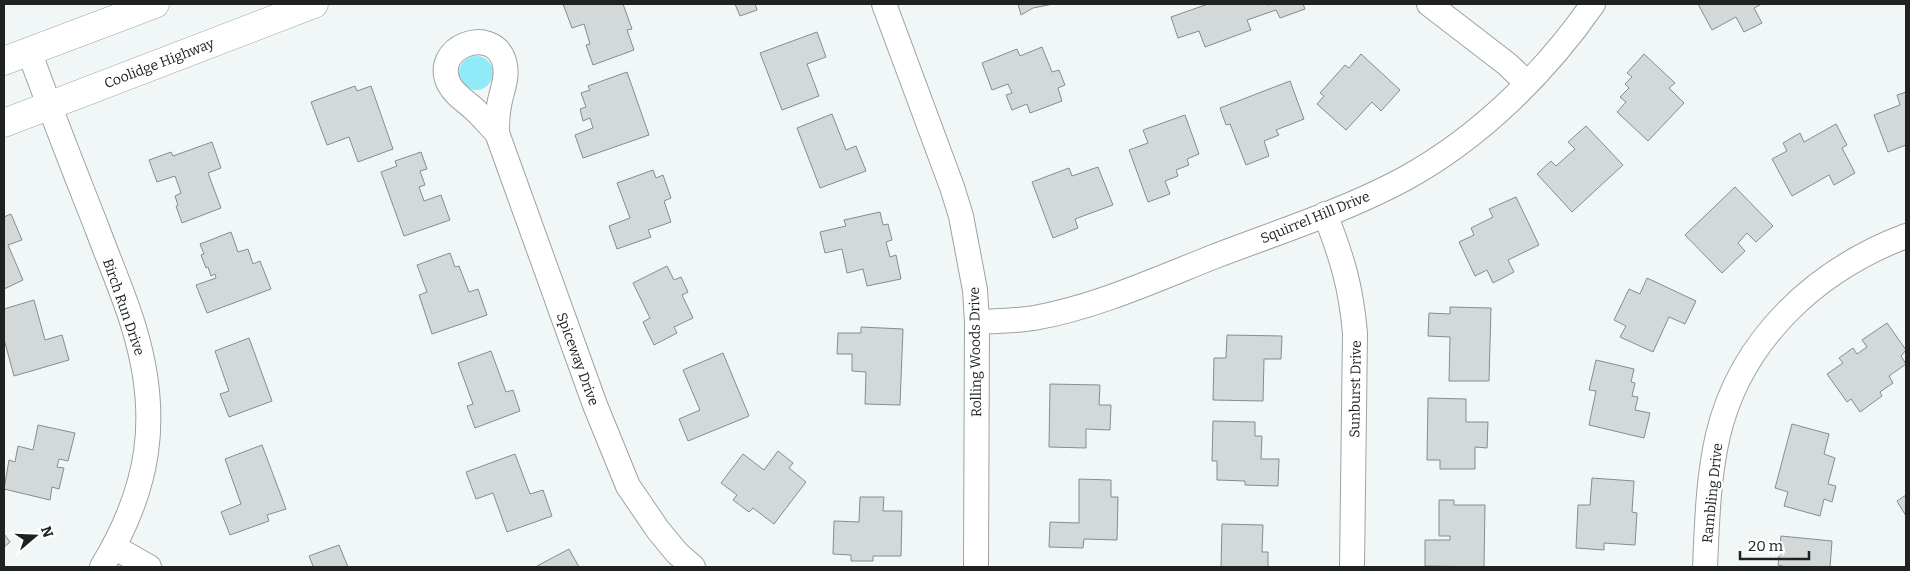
<svg xmlns="http://www.w3.org/2000/svg" width="1910" height="571" viewBox="0 0 1910 571" font-family="Bitter,serif">
	<style>
		.grass { fill: #91eaf8 }
		.building { fill: #d3d8d8; stroke: #888c8d }
		.lines { fill: none; stroke-linecap: round; stroke-linejoin: round }
		.minor-casing { stroke: #9da2a3; stroke-width: 26 }
		.secondary-casing { stroke: #9da2a3; stroke-width: 29 }
		.minor { stroke: #fff; stroke-width: 24 }
		.secondary { stroke: #fff; stroke-width: 28 }
		.labels { text-anchor: middle; stroke-width: 4.5; stroke-linejoin: round; paint-order: stroke }
		.street-label { font-size: 14px; fill: #202222; stroke: #fff }
	</style>
	<rect width="100%" height="100%" fill="#f1f6f7"/>
	<path class="grass" d="M459 73a17 17 0 1 1 34 0a17 17 0 1 1-34 0Z"/>
	<path class="building" d="M563,4H623L632,29L627,30L634,50L593,65L586,45L590,44L584,24L572,28Z
		M735,4H755L757,10L740,16Z
		M1018,4H1053L1033,8L1021,15Z
		M1208,4H1267V5L1272,4H1303L1305,9L1280,18L1276,10L1247,20L1251,30L1205,47L1199,31L1178,38L1171,17Z
		M1698,4H1762L1754,8L1762,23L1744,32L1736,17L1712,30Z
		M817,32L826,57L807,64L819,96L782,110L760,53Z
		M1042,47L1052,72L1059,70L1065,85L1058,88L1062,101L1030,113L1027,104L1012,110L1006,95L1012,93L1008,84L992,90L982,63L1017,49L1020,56Z
		M1361,54L1400,90L1381,111L1372,102L1346,130L1317,104L1324,96L1320,93L1345,65L1349,68Z
		M1644,54L1675,83L1669,88L1684,103L1648,141L1617,112L1626,102L1620,97L1629,88L1625,84L1632,77L1627,73Z
		M627,72L649,135L583,158L575,135L593,128L590,118L583,121L580,109L586,107L581,93L590,90L588,86Z
		M1290,81L1304,119L1276,130L1279,135L1264,141L1269,156L1246,165L1230,124L1226,125L1220,108Z
		M355,86L357,91L371,86L393,149L358,162L349,137L327,145L311,102Z
		M1906,92V145L1888,152L1874,115L1900,105L1897,95Z
		M832,114L846,150L856,146L866,171L820,188L797,128Z
		M1185,115L1199,154L1187,159L1189,165L1176,170L1178,176L1165,181L1170,194L1148,202L1129,150L1148,143L1143,130Z
		M1836,124L1847,145L1842,148L1855,173L1834,185L1829,175L1792,196L1772,159L1787,151L1783,143L1800,133L1804,142Z
		M1586,126L1623,165L1572,212L1537,174L1551,161L1556,166L1575,149L1568,142Z
		M212,142L221,168L208,173L221,208L182,223L176,206L178,205L175,196L181,193L175,176L157,182L149,160L171,152L173,156Z
		M421,152L427,169L420,171L425,185L419,187L424,201L441,195L450,220L404,236L381,172L397,166L395,161Z
		M1098,167L1113,205L1075,219L1078,228L1053,238L1032,182L1069,168L1072,176Z
		M653,170L656,178L663,175L671,198L664,201L671,222L648,230L651,237L617,249L609,226L630,218L617,183Z
		M1735,187L1773,226L1756,242L1747,233L1738,243L1745,251L1722,273L1685,235Z
		M1516,197L1539,245L1508,260L1514,272L1493,283L1487,270L1475,276L1459,242L1474,235L1471,228L1493,217L1489,209Z
		M880,212L883,225L888,224L892,240L886,242L890,257L896,255L901,279L867,286L863,269L847,273L842,249L825,253L820,232L846,226L844,220Z
		M11,214L22,240L8,245L23,280L4,289V217Z
		M231,232L238,252L248,249L253,264L260,261L271,289L207,313L196,285L216,278L215,274L211,276L208,267L206,268L201,255L204,254L200,244Z
		M450,253L455,267L459,266L469,292L478,289L487,315L432,334L419,295L427,292L417,265Z
		M667,266L674,280L681,277L688,292L682,295L693,318L674,327L677,333L654,345L643,322L650,318L633,283Z
		M1647,278L1696,301L1685,324L1669,317L1653,352L1620,337L1626,326L1614,320L1629,289L1640,294Z
		M34,300L45,340L62,335L69,360L14,376L4,339V309Z
		M1450,307L1491,308L1489,381H1449L1450,337L1428,336L1429,313L1450,314Z
		M1887,323L1906,350L1901,356L1906,364L1889,376L1893,383L1880,392L1882,396L1860,412L1851,399L1847,402L1827,374L1843,363L1839,358L1853,348L1857,354L1867,347L1862,340Z
		M861,327L903,329L900,405L865,404L866,372L852,371V354H837L838,333H861Z
		M1227,335L1282,336L1281,359H1264L1263,401L1213,400L1214,358H1226Z
		M249,338L272,401L229,417L220,394L229,391L215,351Z
		M491,351L506,392L513,390L520,411L475,428L467,406L473,404L458,363Z
		M723,353L749,416L688,441L679,419L700,410L683,370Z
		M1596,360L1634,369L1631,382L1635,383L1632,396L1638,397L1635,410L1650,413L1644,438L1589,425L1596,391L1589,390Z
		M1050,384L1100,385L1099,405H1111L1110,430L1086,429V448L1049,447Z
		M1428,398L1466,399V422H1488L1487,448L1475,447V469H1440V460H1427Z
		M1213,421L1255,422V436H1262L1261,459H1279L1278,486L1245,485V481L1217,480V461H1212Z
		M1792,424L1829,434L1824,454L1835,458L1828,484L1836,486L1832,502L1824,499L1820,516L1784,506L1788,492L1775,488Z
		M38,425L75,433L68,461L59,459L57,467L64,468L59,489L52,487L50,500L4,489L9,460L15,462L18,446L33,450Z
		M262,445L286,509L267,515L269,521L230,535L221,512L241,504L225,459Z
		M778,451L793,463L789,468L806,482L774,524L753,508L749,512L733,500L737,495L721,483L743,454L764,470Z
		M515,454L530,494L543,490L552,516L507,532L493,493L476,499L466,472Z
		M1592,478L1634,481L1632,512L1637,513L1635,545L1604,543V550L1576,548L1578,505H1590Z
		M1079,479L1111,480V497H1118L1117,540L1084,539L1083,548L1049,547L1050,522L1079,523Z
		M1906,495V516L1897,501Z
		M860,497H884L883,511H902L901,556H873V561H851V555L833,554L834,521L859,522Z
		M1439,500H1454V505H1485L1484,567L1425,566V540H1450V536H1439Z
		M1222,524L1263,525L1262,552H1268V567H1221Z
		M4,534L10,542L4,547Z
		M1781,536L1832,541L1830,567H1786L1778,565Z
		M339,545L348,567H310L313,566L309,556Z
		M569,549L579,567H537V566Z"/>
	<g class="lines">
		<defs>
			<path id="minor" d="M884,4L952,187L961,216L975,290L977,322L976,567
				M1429,4L1507,64L1527,83
				M29,51C51,111 74,170 97,228C109,261 124,294 134,328C161,417 150,488 102,567
				M497,133C489,125 482,116 473,108C465,101 454,94 449,84C431,47 492,24 504,61C509,78 501,91 499,106C497,115 497,124 497,133L595,405L628,486L658,530L677,553L693,567
				M1325,214C1342,257 1351,287 1355,333L1352,567
				M977,322C996,321 1015,321 1034,318C1096,307 1155,280 1213,257C1278,232 1345,211 1406,178C1480,137 1545,73 1593,4
				M114,547L149,567
				M1705,567C1707,523 1708,478 1718,435C1741,339 1816,270 1906,236"/>
			<path id="secondary" d="M4,61L155,4
				M4,123L314,4"/>
		</defs>
		<use href="#minor" class="minor-casing"/>
		<use href="#secondary" class="secondary-casing"/>
		<use href="#minor" class="minor"/>
		<use href="#secondary" class="secondary"/>
	</g>
	<g class="labels">
		<g class="street-label">
			<text transform="translate(159 63) rotate(-21)" y="5">Coolidge Highway</text>
			<text transform="translate(1315 217) rotate(-22)" y="5">Squirrel Hill Drive</text>
			<text transform="translate(124 307) rotate(71)" y="5">Birch Run Drive</text>
			<text transform="translate(975 352) rotate(-91)" y="5">Rolling Woods Drive</text>
			<text transform="translate(578 359) rotate(70)" y="5">Spiceway Drive</text>
			<text transform="translate(1355 389) rotate(-89)" y="5">Sunburst Drive</text>
			<text transform="translate(1712 493) rotate(-84)" y="5">Rambling Drive</text>
		</g>
	</g>
	<rect width="1910" height="571" fill="none" stroke="#202222" stroke-width="10"/>
	<g transform="translate(35 536) rotate(71)" stroke="#ffffff" stroke-width="4" paint-order="stroke">
	<path d="M0-4L9 19L0 12L-9 19Z" fill="#202222"/>
	<text y="-8" font-size="14" font-weight="bold" text-anchor="middle" fill="#202222">N</text>
	</g>
	<path d="M1740 551v8h69v-8" fill="none" stroke="#202222" stroke-width="2.5"/>
	<text x="1748" y="551" font-size="15" fill="#202222" stroke="#ffffff" stroke-width="4" paint-order="stroke">20 m</text>
</svg>
